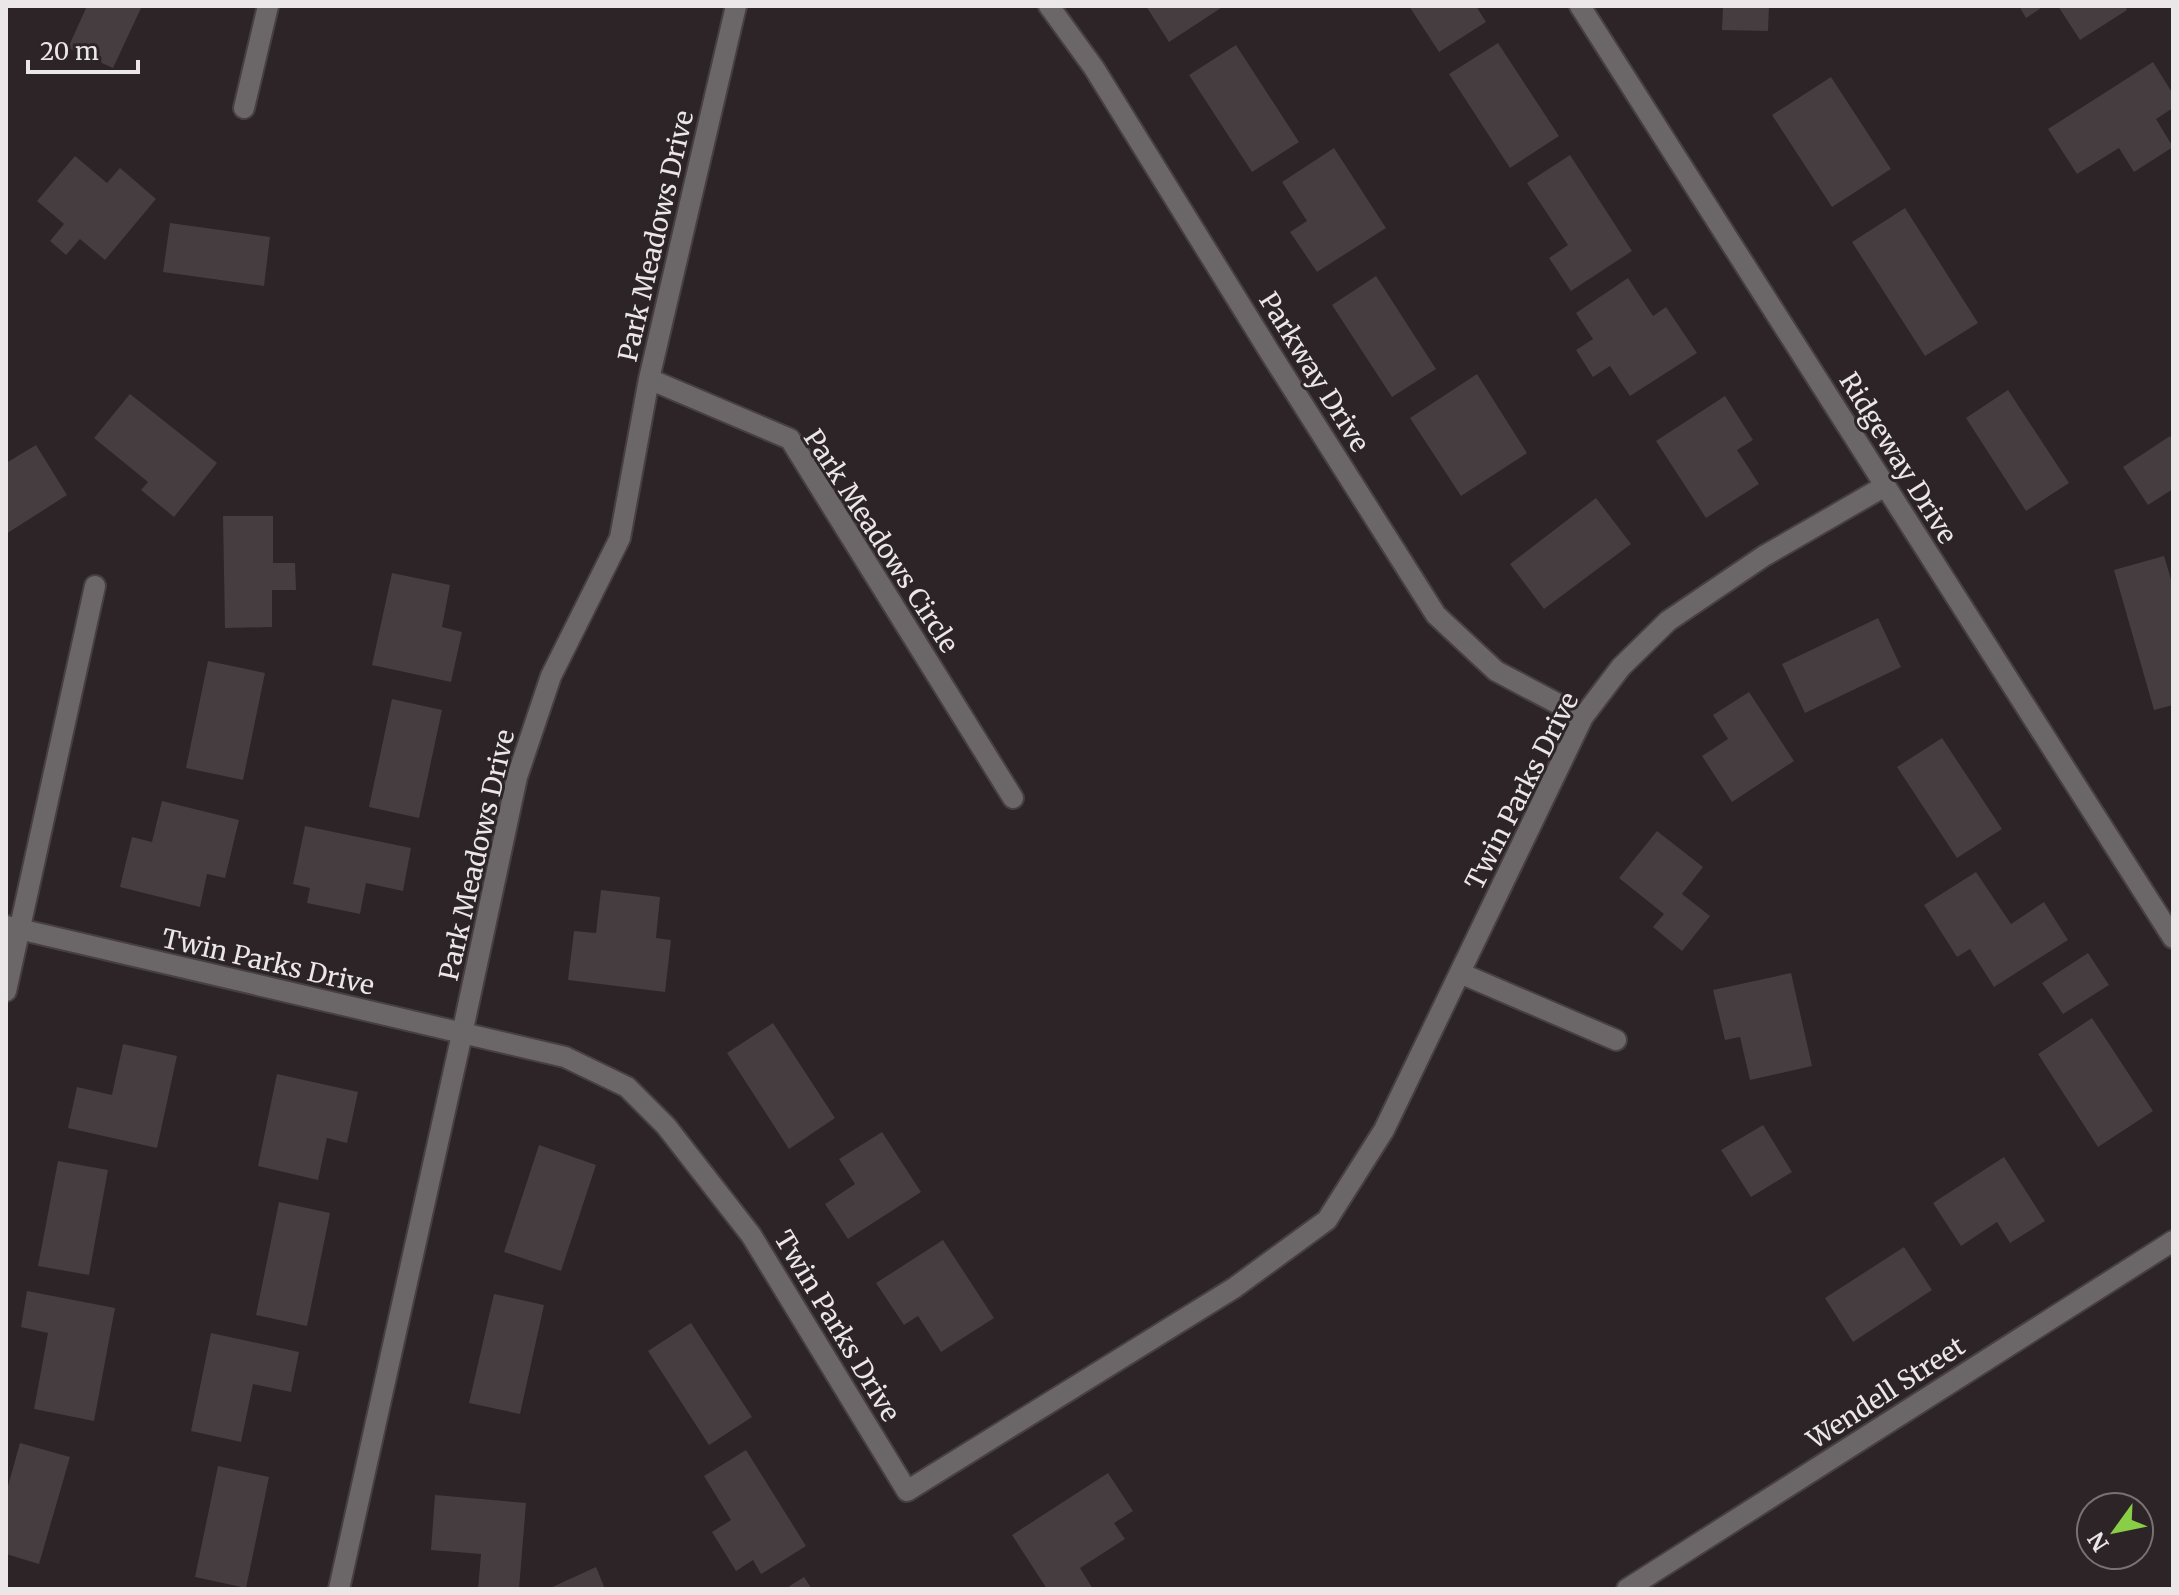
<svg xmlns="http://www.w3.org/2000/svg" width="2179" height="1595" viewBox="0 0 2179 1595" font-family="Merriweather,serif">
	<style>
		.building { fill: #453d3f }
		.lines { fill: none; stroke-linecap: round; stroke-linejoin: round }
		.minor-casing { stroke: #473f41; stroke-width: 24 }
		.minor { stroke: #6b6668; stroke-width: 20 }
		.labels { text-anchor: middle; stroke-width: 6; stroke-linejoin: round; paint-order: stroke }
		.street-label { font-size: 26px; fill: #ebe6e7; stroke: #2c2426 }
	</style>
	<rect width="100%" height="100%" fill="#2c2426"/>
	<path class="building" d="M87,6H142L113,68L68,48Z
		M1146,6H1224L1169,42Z
		M1409,6H1476L1486,22L1439,52Z
		M1723,6H1769L1768,31L1722,30Z
		M2019,6H2044L2026,18Z
		M2058,6H2125L2127,10L2080,40Z
		M1498,43L1559,136L1510,168L1449,74Z
		M1236,45L1299,142L1252,172L1189,75Z
		M2153,62L2173,94V108L2156,119L2173,147L2134,172L2119,148L2077,174L2048,129Z
		M1831,77L1891,169L1832,207L1772,115Z
		M1334,148L1386,228L1317,272L1290,232L1307,221L1282,182Z
		M1570,155L1632,251L1571,291L1549,258L1568,245L1527,183Z
		M75,156L107,183L120,168L156,199L105,260L80,239L66,255L50,241L64,224L37,201Z
		M1905,208L1978,323L1925,356L1852,242Z
		M170,223L270,237L264,286L163,272Z
		M1376,276L1436,369L1392,397L1332,305Z
		M1628,278L1653,316L1666,307L1697,353L1630,396L1610,366L1593,377L1576,350L1593,339L1576,313Z
		M1477,374L1527,453L1461,496L1410,418Z
		M2008,390L2069,483L2026,511L1966,418Z
		M130,394L217,463L174,517L141,490L148,482L94,438Z
		M1725,396L1753,440L1737,450L1759,484L1706,518L1656,441Z
		M2170,436L2173,441V489L2148,505L2123,467Z
		M36,445L67,495L6,534V463Z
		M1596,498L1631,544L1544,609L1510,564Z
		M223,516H273V563H295L296,590H272V627L225,628Z
		M2164,556L2173,586V705L2154,710L2114,570Z
		M392,573L450,585L442,627L462,632L451,682L372,665Z
		M1878,618L1901,667L1805,713L1782,664Z
		M208,661L265,673L243,780L186,768Z
		M1749,692L1794,761L1732,802L1702,756L1728,739L1713,715Z
		M392,699L442,710L419,818L369,807Z
		M1942,738L2002,829L1957,858L1897,767Z
		M162,801L239,820L225,878L207,874L200,907L120,887L132,837L152,842Z
		M305,826L411,848L403,891L366,883L360,914L307,903L310,888L293,884Z
		M1657,831L1703,867L1682,894L1710,916L1682,951L1653,927L1664,914L1619,878Z
		M1976,872L2011,924L2044,902L2068,940L1994,987L1970,949L1957,957L1924,905Z
		M601,890L660,897L656,938L671,940L665,992L568,980L574,931L596,933Z
		M2088,953L2109,985L2063,1014L2042,983Z
		M1791,973L1812,1066L1750,1080L1740,1037L1725,1040L1713,990Z
		M2092,1018L2153,1111L2098,1147L2038,1054Z
		M773,1023L835,1118L789,1149L727,1053Z
		M123,1044L177,1056L157,1148L68,1128L77,1087L112,1095Z
		M277,1074L358,1092L347,1143L327,1138L318,1180L258,1166Z
		M1763,1125L1792,1172L1751,1197L1721,1150Z
		M882,1132L921,1192L848,1239L825,1204L855,1184L839,1159Z
		M539,1145L596,1165L561,1271L504,1252Z
		M2004,1157L2045,1221L2010,1243L1997,1222L1961,1246L1933,1203Z
		M58,1161L108,1170L89,1275L38,1266Z
		M279,1202L330,1213L307,1326L256,1315Z
		M943,1240L994,1318L941,1352L918,1316L904,1325L876,1283Z
		M1904,1247L1932,1290L1853,1342L1825,1298Z
		M27,1291L115,1308L94,1421L34,1409L48,1333L21,1327Z
		M494,1294L544,1305L520,1414L469,1403Z
		M691,1323L752,1417L709,1445L648,1351Z
		M211,1333L299,1352L291,1392L253,1384L241,1442L191,1431Z
		M20,1443L70,1457L39,1564L6,1554V1493Z
		M746,1450L806,1546L761,1574L753,1560L736,1571L712,1532L731,1520L704,1476Z
		M218,1466L269,1477L246,1588L195,1577Z
		M1108,1473L1133,1511L1114,1523L1125,1539L1080,1568L1093,1589H1047L1012,1535Z
		M435,1495L526,1503L519,1589H478L481,1554L431,1550Z
		M596,1567L605,1589H548Z
		M804,1577L812,1589H785Z"/>
	<g class="lines">
		<defs>
			<path id="minor" d="M1049,6L1094,68L1269,351L1436,615L1496,671L1583,717
				M1580,6L2173,938
				M244,108L268,6
				M649,379L790,439L1013,798
				M6,926L565,1057L627,1087L666,1126L751,1235L907,1491L1234,1288L1327,1220L1384,1130L1583,717L1621,667L1668,621L1764,556L1885,486
				M1460,973L1616,1040
				M6,991L95,586
				M339,1589L462,1034L517,777L551,676L620,538L649,379L736,6
				M1627,1589L2173,1241"/>
		</defs>
		<use href="#minor" class="minor-casing"/>
		<use href="#minor" class="minor"/>
	</g>
	<g class="labels">
		<g class="street-label">
			<text transform="translate(656 236) rotate(-77)" y="9">Park Meadows Drive</text>
			<text transform="translate(1314 372) rotate(58)" y="9">Parkway Drive</text>
			<text transform="translate(1898 458) rotate(58)" y="9">Ridgeway Drive</text>
			<text transform="translate(881 541) rotate(57)" y="9">Park Meadows Circle</text>
			<text transform="translate(1522 791) rotate(-63)" y="9">Twin Parks Drive</text>
			<text transform="translate(477 855) rotate(-77)" y="9">Park Meadows Drive</text>
			<text transform="translate(268 962) rotate(13)" y="9">Twin Parks Drive</text>
			<text transform="translate(837 1326) rotate(59)" y="9">Twin Parks Drive</text>
			<text transform="translate(1886 1393) rotate(-33)" y="9">Wendell Street</text>
		</g>
	</g>
	<rect width="2179" height="1595" fill="none" stroke="#ebe6e7" stroke-width="16"/>
	<g transform="translate(2115 1531) rotate(237)"><circle r="38" fill="#2c2426" stroke="#787273" stroke-width="2"/>
	<path d="M0-6L14 30L0 20L-14 30Z" fill="#8ace48"/>
	<text y="-12" font-size="22" font-weight="bold" text-anchor="middle" fill="#ebe6e7">N</text>
	</g>
	<path d="M28 60v12h110v-12" fill="none" stroke="#ebe6e7" stroke-width="4"/>
	<text x="40" y="60" font-size="24" fill="#ebe6e7" stroke="#2c2426" stroke-width="6" paint-order="stroke">20 m</text>
</svg>
